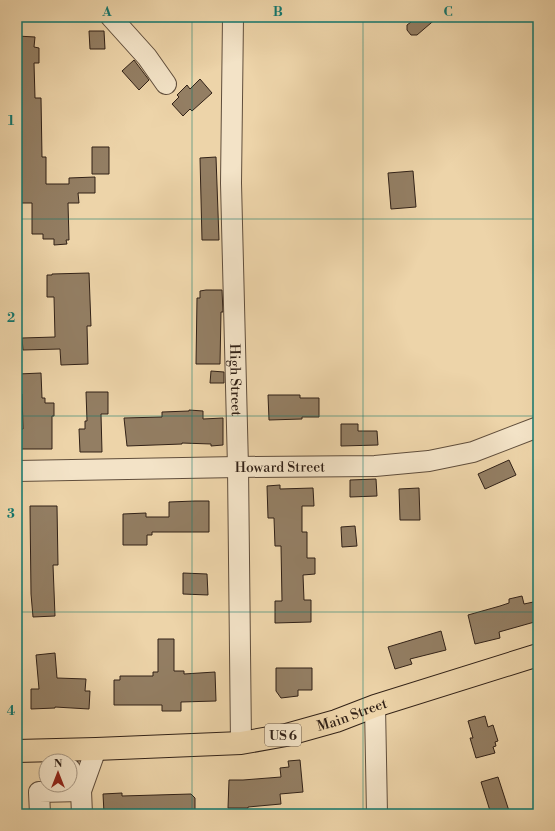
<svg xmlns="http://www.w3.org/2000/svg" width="555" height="831" viewBox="0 0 555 831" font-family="'Libre Bodoni',serif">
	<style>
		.building { fill: #937e63; stroke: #312117 }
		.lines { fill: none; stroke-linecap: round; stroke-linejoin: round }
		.minor-casing { stroke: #604e3c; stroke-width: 22 }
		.major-casing { stroke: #312117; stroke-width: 24 }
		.minor { stroke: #f3e3c7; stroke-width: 20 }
		.major { stroke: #edd4a9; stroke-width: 22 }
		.grid { fill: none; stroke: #0f766e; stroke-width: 1; stroke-opacity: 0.55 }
		.labels { text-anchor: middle; stroke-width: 3; stroke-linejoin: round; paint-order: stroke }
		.shield { fill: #f3e3c7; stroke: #6b5b4c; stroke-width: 1 }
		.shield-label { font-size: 13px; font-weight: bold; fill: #312117 }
		.street-label { font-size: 14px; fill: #312117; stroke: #f3e3c7 }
		.neatline { fill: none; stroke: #0f766e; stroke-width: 1.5 }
		.grid-label { font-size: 13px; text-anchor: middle; font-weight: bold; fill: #0f766e }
	</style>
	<rect width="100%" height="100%" fill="#edd4a9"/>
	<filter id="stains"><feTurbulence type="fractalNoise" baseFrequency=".005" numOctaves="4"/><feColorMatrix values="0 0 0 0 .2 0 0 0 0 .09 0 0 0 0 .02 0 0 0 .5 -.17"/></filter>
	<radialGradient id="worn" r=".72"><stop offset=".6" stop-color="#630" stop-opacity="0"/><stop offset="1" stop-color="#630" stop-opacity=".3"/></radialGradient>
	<path class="building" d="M412,17H438L417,35H411L407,30V25L411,22Z
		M89,31H104L105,49H90Z
		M17,36L35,37L34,47L39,48V63H34L35,98H41L42,157H46V184H69V178L95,177V193H78L79,203H68L69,240H66L67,244L54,245V239H43V234H32V203H19L20,135H17Z
		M134,60L149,80L139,90L122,71Z
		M200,79L212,93L192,111L190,109L183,116L172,104L179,97L177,95L187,85L190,89Z
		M92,147H109V174H92Z
		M216,157L219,240H202L200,158Z
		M413,171L416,207L391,209L388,173Z
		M89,273L91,326H87L88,364L61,365L60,349L23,350L22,338L55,337L54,297H47V275H52V274Z
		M206,290H222L223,312H221L220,364H196L197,298H200V291Z
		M211,371L224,372V383H210Z
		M41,373L42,398H45V403H54V416H52V449H17V429H23L22,394H19L18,374Z
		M86,392H108V414H101L102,452H80L79,429H85V421H87Z
		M268,395H300V398H319V417H302V419L269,420Z
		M189,410L203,411V419L223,418V445L211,446V444L182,443V444L127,446L124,418L162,417V412L189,411Z
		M341,424H358V431H377L378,445L341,446Z
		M509,460L516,475L485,489L478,474Z
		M376,479L377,496L350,497V480Z
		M280,485V489L313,488L314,506H302V532H307V558H315V574L303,575L304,600H311V622L275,623V601H282L281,546H275L274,518H268L267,486Z
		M419,488L420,520H400L399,489Z
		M195,501H209V532H152V535H147V545H123V514L146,513V517H169V502Z
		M30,506H57L58,565H53L55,616L33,617L31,594Z
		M355,526L357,546L342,547L341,527Z
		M183,573L207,574L208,595L183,594Z
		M522,596L524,604L538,601V621L499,632L500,638L475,644L468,615L500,606L509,603V599Z
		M441,631L446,650L410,659L412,664L395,669L388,647Z
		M158,639H174V671H184V674L215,672L216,701L181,702V711H162V705H114V680H120V676H153V672H158Z
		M55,653L57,678L86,679L85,691H90L89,709L55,707V708L31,709V689H39L36,655Z
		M276,668H312V690H298V696L281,698L276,691Z
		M485,716L488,727L493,725L498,741L495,742L496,746L493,747L495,753L476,758L470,738H473L468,721Z
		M300,760L303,792L280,794L281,804L248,807V808H228L229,780H243L281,777L280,768L289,767L288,761Z
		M498,777L510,814H491L481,782Z
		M122,793V796L191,794L195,798V814L104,813L103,794Z"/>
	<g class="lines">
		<defs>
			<g id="minor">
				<path d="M111,17L147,57L166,84"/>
				<path id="s1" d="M233,17L231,183L238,467L241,743"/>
				<path id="s2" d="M17,471L238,467L375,466L429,461L473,452L538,427"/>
				<path d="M375,706L377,814"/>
				<path d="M70,769L81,791"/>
				<path d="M40,814L39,792L81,791"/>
				<path d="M82,814L81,791L96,749"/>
			</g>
			<g id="major">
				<path id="s3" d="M17,751L96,749L241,743L286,735L336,721L375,706L538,655"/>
			</g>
		</defs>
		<use href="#minor" class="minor-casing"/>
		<use href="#major" class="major-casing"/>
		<use href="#minor" class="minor"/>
		<use href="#major" class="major"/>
	</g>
	<path class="grid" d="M192,17V814M363,17V814M17,219H538M17,416H538M17,612H538"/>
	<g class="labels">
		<rect class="shield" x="265" y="724" width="36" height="22" rx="3"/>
		<g class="shield-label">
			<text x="283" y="740">US 6</text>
		</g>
		<g class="street-label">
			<text dy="5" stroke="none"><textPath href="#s1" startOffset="363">High Street</textPath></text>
			<text dy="5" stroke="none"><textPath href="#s2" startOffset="263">Howard Street</textPath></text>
			<text dy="5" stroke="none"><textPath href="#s3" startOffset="339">Main Street</textPath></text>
		</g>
	</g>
	<rect width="555" height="831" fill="none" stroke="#edd4a9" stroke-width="44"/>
	<g transform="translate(58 773)"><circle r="19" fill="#f3e3c7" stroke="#a59581"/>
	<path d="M0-3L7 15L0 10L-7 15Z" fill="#8f2418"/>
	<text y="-6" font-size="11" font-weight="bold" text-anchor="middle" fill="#312117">N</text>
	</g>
	<rect x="22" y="22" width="511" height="787" class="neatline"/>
	<g class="grid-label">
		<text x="107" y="16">A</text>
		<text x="278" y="16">B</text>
		<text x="448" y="16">C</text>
		<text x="11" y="125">1</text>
		<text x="11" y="322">2</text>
		<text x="11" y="518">3</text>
		<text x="11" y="715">4</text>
	</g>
	<rect width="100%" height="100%" filter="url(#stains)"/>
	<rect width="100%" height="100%" fill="url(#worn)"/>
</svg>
